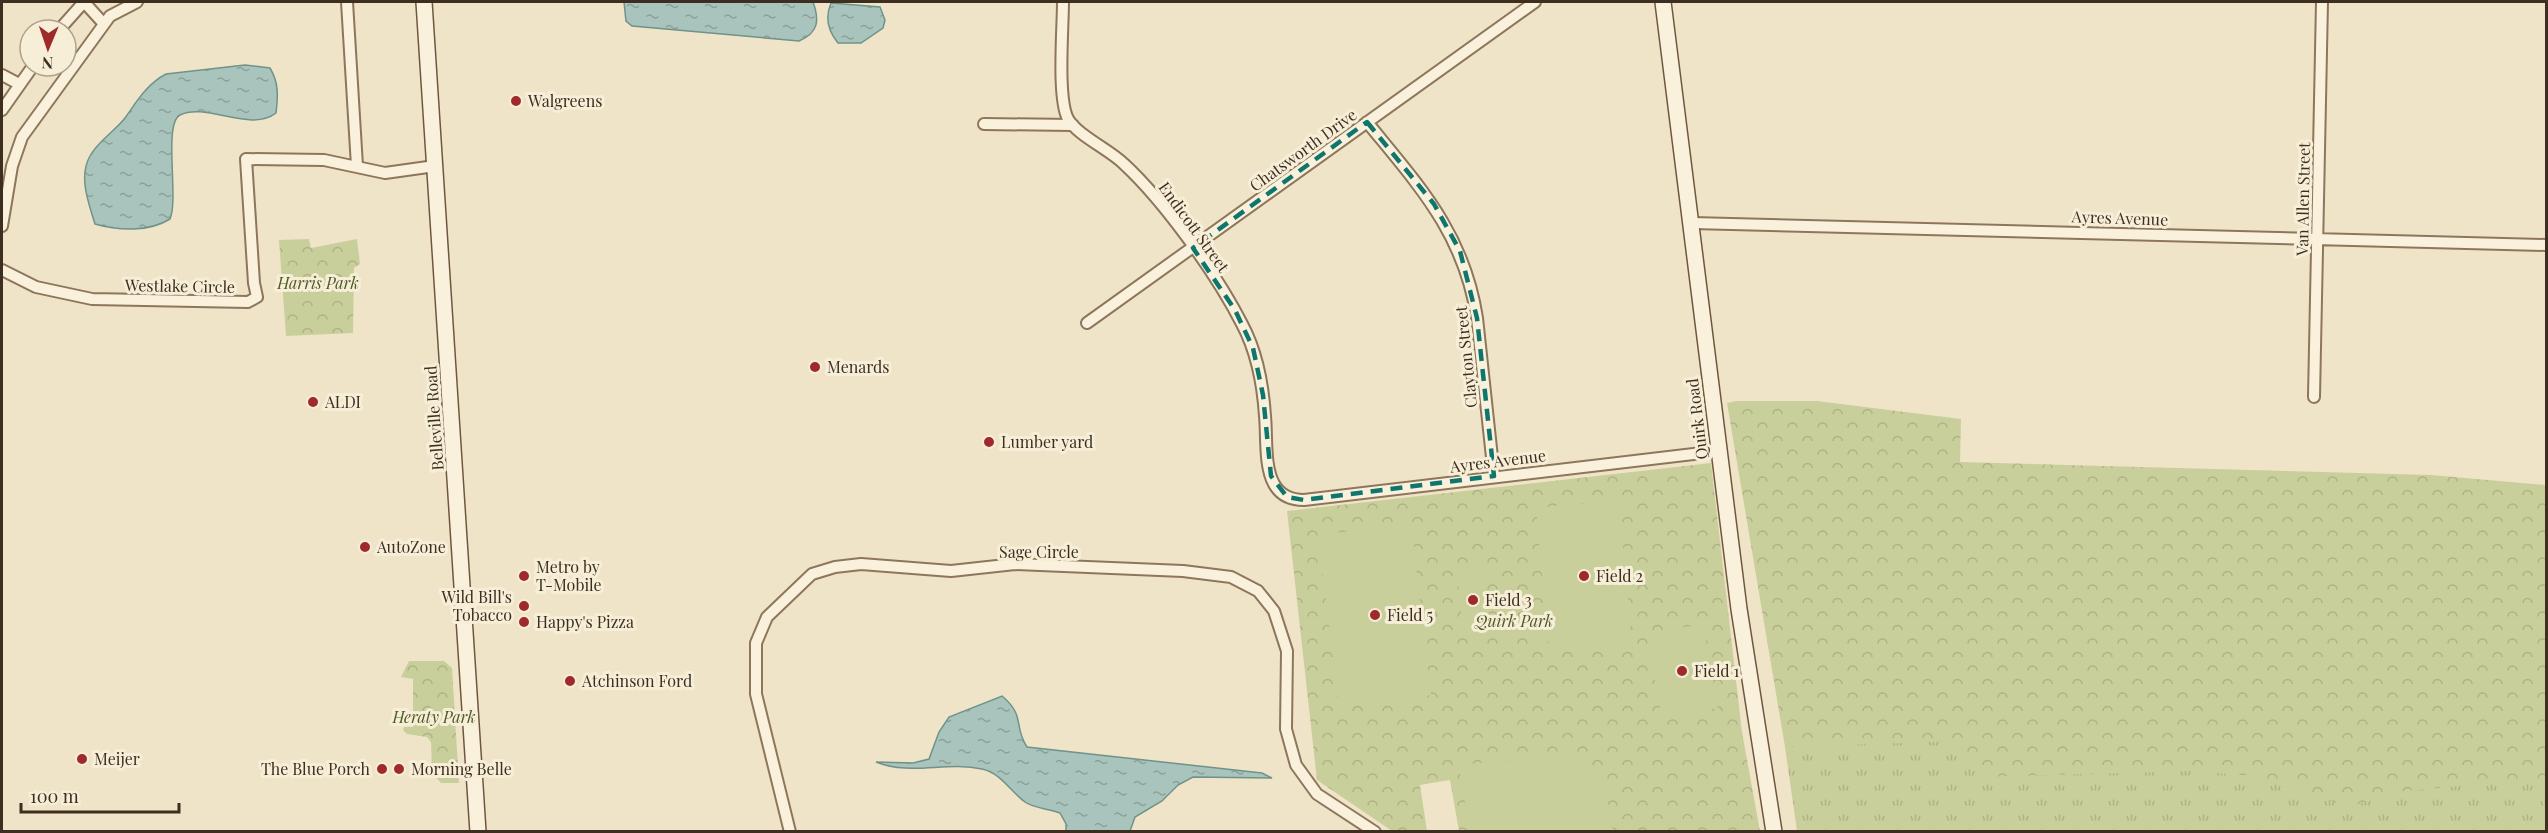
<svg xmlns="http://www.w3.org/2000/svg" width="2548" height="833" viewBox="0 0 2548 833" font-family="'Playfair Display',serif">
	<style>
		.grass { fill: url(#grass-tufts) }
		.forest { fill: url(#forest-crowns) }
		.pitch { fill: #c9cf9b }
		.water { fill: url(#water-ripples); stroke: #6f938a; stroke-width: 1.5 }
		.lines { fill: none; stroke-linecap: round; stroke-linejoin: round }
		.street-casing { stroke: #8d765c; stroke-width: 14 }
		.secondary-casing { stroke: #6f573f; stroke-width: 18 }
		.street { stroke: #faf1dc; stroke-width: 10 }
		.secondary { stroke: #faf1dc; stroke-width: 15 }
		.marked { fill: none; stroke: #0f766e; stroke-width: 4.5; stroke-dasharray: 12 8; stroke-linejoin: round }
		.poi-dot { fill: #9e2a2b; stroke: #f7eed8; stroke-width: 2 }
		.labels { text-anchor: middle; stroke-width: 6; stroke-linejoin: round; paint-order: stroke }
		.poi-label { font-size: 16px; fill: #3d2e20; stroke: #f7eed8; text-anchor: start }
		.street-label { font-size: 16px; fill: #3d2e20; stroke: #f7eed8 }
		.park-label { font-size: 16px; font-style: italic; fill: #4d5a26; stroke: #f7eed8 }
	</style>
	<defs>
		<pattern id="grass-tufts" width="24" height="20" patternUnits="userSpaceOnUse" patternTransform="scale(1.5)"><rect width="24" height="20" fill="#c9cf9b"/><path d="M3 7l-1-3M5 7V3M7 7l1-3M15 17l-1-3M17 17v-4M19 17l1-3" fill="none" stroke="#aeb285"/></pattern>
		<pattern id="forest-crowns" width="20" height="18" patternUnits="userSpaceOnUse" patternTransform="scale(1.5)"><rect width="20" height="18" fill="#c9cf9b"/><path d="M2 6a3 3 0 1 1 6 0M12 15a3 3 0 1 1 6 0" fill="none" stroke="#aeb285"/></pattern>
		<pattern id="water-ripples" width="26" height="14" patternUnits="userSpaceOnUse" patternTransform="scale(1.5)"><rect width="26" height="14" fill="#a9c4bc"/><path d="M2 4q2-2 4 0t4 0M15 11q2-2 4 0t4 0" fill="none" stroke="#8ba098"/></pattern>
	</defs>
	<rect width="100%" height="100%" fill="#f0e4c8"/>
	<path class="grass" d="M1962,731L2546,768V831H1797L1785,747Z"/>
	<path class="forest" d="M309,239L311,248L357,239L360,264L354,268L353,333L286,336L279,240Z
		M1736,401H1817L1961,419L1960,462L2431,475L2546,485V778L2394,792L2350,807L2254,776L2191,771L1983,777L1973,768L1960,741L1785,747L1727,403Z
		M1711,463L1742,732L1760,831H1459L1450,780L1420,785L1427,831H1392L1317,780L1287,511Z
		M409,661H444L452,668L459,783H441L432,773L431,742L427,737L407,734L403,730L404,727H413V679L401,677Z"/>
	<path class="pitch" d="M1619,500L1632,644L1549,651L1536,508Z
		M1411,524L1431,695L1339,706L1318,535Z
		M1457,571H1485L1490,628L1463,630Z
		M1703,624L1718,708L1662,718L1646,634Z
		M1560,755C1604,775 1606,786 1613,831H1470L1459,765Z"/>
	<path class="water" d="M624,2H813C820,21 818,33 799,41L632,26L626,21Z
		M831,3L880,7L885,20L883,28L861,43H838C828,31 825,17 831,3Z
		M245,65L270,68C279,83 278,96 276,113C251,133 206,102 180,115C163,124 179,198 170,219C149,232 119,231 95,224C89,204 78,177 90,156C98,141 115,131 125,118C137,101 147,84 166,74Z
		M1002,696C1026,716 1013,726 1027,747L1262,773L1272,778L1193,777L1178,785L1162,801L1135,817L1130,831L1066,832V824L1060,813C1050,809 1033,808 1025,802C1010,791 1001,773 982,769C946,761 911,776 876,762L913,763L929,759L939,732L949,717Z"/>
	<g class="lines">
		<defs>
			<path id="street" d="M84,2L104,24
				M347,2L357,166
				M1063,2C1063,28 1057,98 1068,119C1077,135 1110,150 1124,164C1165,202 1217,275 1242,324C1257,352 1263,385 1265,416C1267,436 1264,466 1274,484C1280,495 1291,500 1304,500L1719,451
				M59,30L84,2
				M2,75L19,84
				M2,110L33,66
				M1367,122C1419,186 1464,233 1477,318L1494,476
				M984,124L1073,125
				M1692,223L2546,245
				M2,226L12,166L22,137L110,16L137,2
				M2,270L36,287L92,299L248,302L257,297L254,283L246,159L324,160L385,173L435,166
				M1087,323L1535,2
				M2314,397L2322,2
				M790,832L756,694V643L767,617L812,574L835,567L861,564L951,571L1015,564L1183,571L1231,577L1258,591L1274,611L1287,651L1286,729L1296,765L1317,794L1375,832"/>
			<path id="secondary" d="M424,2L478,832
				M1663,2L1739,609L1774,832"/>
		</defs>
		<use href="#street" class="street-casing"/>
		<use href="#secondary" class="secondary-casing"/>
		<use href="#street" class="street"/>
		<use href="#secondary" class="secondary"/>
	</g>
	<path class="marked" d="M1367,122L1434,204L1460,251L1477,318L1494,476L1304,500L1287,497L1271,476L1263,395L1253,348L1235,310L1193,248Z"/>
	<g class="poi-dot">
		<circle cx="516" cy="101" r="6"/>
		<circle cx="815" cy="367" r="6"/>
		<circle cx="313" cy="402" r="6"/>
		<circle cx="989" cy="442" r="6"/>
		<circle cx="365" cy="547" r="6"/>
		<circle cx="524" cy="576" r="6"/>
		<circle cx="1584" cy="576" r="6"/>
		<circle cx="1473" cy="600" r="6"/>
		<circle cx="524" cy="606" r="6"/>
		<circle cx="1375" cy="615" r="6"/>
		<circle cx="524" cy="622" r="6"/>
		<circle cx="1682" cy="671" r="6"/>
		<circle cx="570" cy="681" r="6"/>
		<circle cx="82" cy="759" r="6"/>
		<circle cx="382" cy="769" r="6"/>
		<circle cx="399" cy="769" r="6"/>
	</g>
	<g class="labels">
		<g class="poi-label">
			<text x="528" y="107">Walgreens</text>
			<text x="827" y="373">Menards</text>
			<text x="325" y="408">ALDI</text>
			<text x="1001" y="448">Lumber yard</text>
			<text x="377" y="553">AutoZone</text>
			<text x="536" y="573">Metro by<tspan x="536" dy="18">T-Mobile</tspan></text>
			<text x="1596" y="582">Field 2</text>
			<text x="512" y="603" text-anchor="end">Wild Bill's<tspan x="512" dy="18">Tobacco</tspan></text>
			<text x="1485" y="606">Field 3</text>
			<text x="1387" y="621">Field 5</text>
			<text x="536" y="628">Happy's Pizza</text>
			<text x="1694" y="677">Field 1</text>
			<text x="582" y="687">Atchinson Ford</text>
			<text x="94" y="765">Meijer</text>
			<text x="370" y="775" text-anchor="end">The Blue Porch</text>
			<text x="411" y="775">Morning Belle</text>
		</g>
		<g class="street-label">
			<text transform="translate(1303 150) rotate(-36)" y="6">Chatsworth Drive</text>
			<text transform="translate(2303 199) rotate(-89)" y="6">Van Allen Street</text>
			<text transform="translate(2120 218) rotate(2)" y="6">Ayres Avenue</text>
			<text transform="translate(1194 227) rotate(54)" y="6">Endicott Street</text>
			<text transform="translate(180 286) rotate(1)" y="6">Westlake Circle</text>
			<text transform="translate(1466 357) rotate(-96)" y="6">Clayton Street</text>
			<text transform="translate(434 418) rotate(-94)" y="6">Belleville Road</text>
			<text transform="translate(1697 419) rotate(-97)" y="6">Quirk Road</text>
			<text transform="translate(1498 461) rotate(-7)" y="6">Ayres Avenue</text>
			<text x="1039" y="558">Sage Circle</text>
		</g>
		<g class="park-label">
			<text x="318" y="289">Harris Park</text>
			<text x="1514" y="627">Quirk Park</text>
			<text x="434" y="723">Heraty Park</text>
		</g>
	</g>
	<rect width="2548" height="833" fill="none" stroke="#3d2e20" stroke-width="6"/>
	<g transform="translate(48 48) rotate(182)"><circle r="28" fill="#f7eed8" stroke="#ada18e" stroke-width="1.5"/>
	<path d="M0-4.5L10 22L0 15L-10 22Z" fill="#9e2a2b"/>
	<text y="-9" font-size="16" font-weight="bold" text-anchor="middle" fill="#3d2e20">N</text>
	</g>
	<path d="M21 803v9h158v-9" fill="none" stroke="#3d2e20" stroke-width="3"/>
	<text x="30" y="803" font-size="18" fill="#3d2e20" stroke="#f7eed8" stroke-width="4.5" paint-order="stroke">100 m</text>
</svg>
